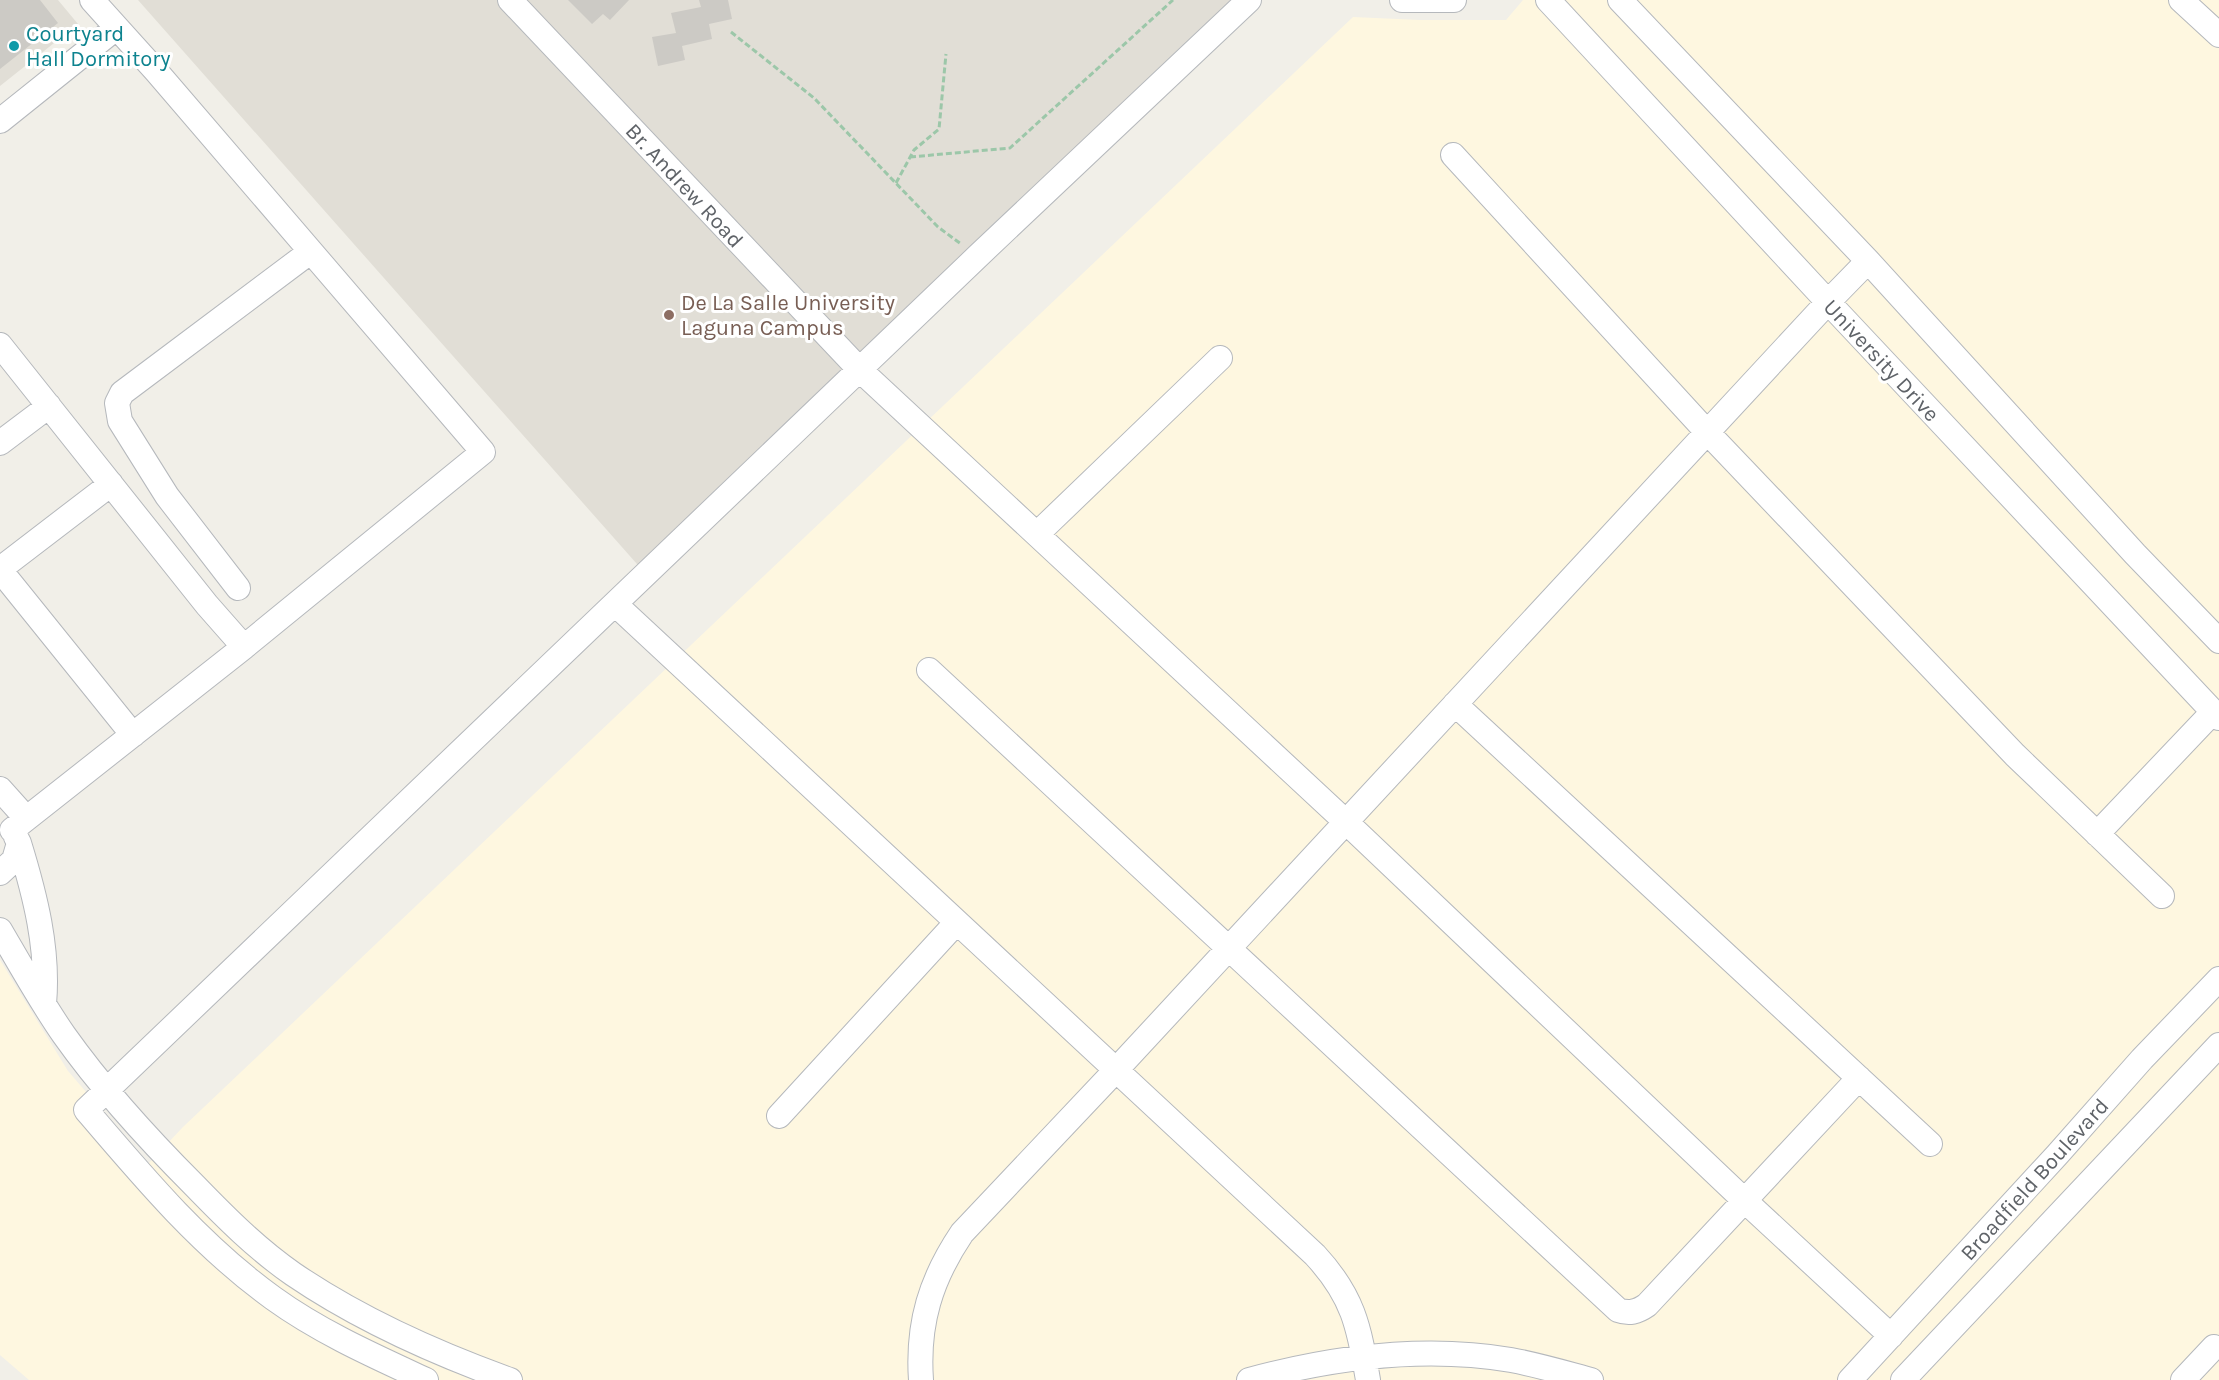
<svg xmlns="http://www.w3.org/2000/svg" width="2219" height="1380" viewBox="0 0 2219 1380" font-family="Karla,sans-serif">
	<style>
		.commercial { fill: #fef7e0 }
		.education { fill: #e1ded6 }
		.building { fill: #cccac5 }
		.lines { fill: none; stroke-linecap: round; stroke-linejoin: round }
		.minor-casing { stroke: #b5b8bc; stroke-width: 26 }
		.path { stroke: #9cc7a9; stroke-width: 3; stroke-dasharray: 6 3; stroke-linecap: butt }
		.minor { stroke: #fff; stroke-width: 24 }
		.culture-dot { fill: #0f9aa8; stroke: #fff; stroke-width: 2 }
		.education-dot { fill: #8d6e63; stroke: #fff; stroke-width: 2 }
		.labels { text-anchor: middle; stroke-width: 6; stroke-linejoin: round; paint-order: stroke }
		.culture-label { font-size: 22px; fill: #0d838f; stroke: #fff; text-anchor: start }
		.street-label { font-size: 22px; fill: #5f6368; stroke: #fff }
		.education-label { font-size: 22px; fill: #785e54; stroke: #fff; text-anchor: start }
	</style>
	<rect width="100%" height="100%" fill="#f1efe8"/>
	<path class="commercial" d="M1523,0H2219V1380H29L0,1355V960L68,1071L148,1164L183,1127L1353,17L1420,20H1506Z"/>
	<path class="education" d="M0,0H58L78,24L0,86Z
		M138,0H1249L652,581Z"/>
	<path class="building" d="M0,0H40L58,23L0,69Z
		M568,0H629L610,20L603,14L592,24Z
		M699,0H728L732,19L709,24L712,39L682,46L685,60L658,66L652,37L676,33L671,13L701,7Z"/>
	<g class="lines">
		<defs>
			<path id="minor" d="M92,0L156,71L483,452L244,647
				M510,0L860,370L1346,822L1744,1200L1891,1336
				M1402,0H1454
				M1548,0L1828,302L2219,718
				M1620,0L1868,261L2135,554L2219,641
				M2181,0L2219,35
				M0,121L116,28
				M1453,155L1707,432L2015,755L2162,896
				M0,345L207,605L244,647L12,830
				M0,443L49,406
				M1037,534L1220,358
				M0,569L111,484
				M0,570L133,735
				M238,588L167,496L120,421L117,403L122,393L310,252
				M615,604L1315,1255C1353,1296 1359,1326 1368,1380
				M929,670L1618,1310C1629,1314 1637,1312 1647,1305L1859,1078
				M1455,704L1930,1144
				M0,789L26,818
				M2097,834L2213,712
				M19,843C35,895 49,949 44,1004
				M0,873L14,860L19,843L16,837
				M0,930C21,966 41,1002 64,1035C103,1090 148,1139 195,1186C226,1218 257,1249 293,1274C359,1319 435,1353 510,1380
				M779,1116L957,922
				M426,1380C374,1356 320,1332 273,1298C201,1246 143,1177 86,1110L978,256L1249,0
				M921,1380C917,1323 931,1279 962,1233L1116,1070L1828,302L1868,261
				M1249,1380C1334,1357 1423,1345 1511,1360C1538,1365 1565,1373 1591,1380
				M1850,1380L2057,1155L2142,1059L2219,979
				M1903,1380L2219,1045
				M2183,1380L2214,1347"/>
		</defs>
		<use href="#minor" class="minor-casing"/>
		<path class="path" d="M731,32L814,98L938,227L961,244
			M910,157L1010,148L1173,0
			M896,183L914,150L939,129L946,54"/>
		<use href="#minor" class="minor"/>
	</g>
	<circle class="culture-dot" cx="14" cy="46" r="6"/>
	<circle class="education-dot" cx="669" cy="315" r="6"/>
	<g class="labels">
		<g class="culture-label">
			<text x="26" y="41">Courtyard<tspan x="26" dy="25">Hall Dormitory</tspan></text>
		</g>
		<g class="street-label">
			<text transform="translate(685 185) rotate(47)" y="8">Br. Andrew Road</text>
			<text transform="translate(1882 360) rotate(47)" y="8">University Drive</text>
			<text transform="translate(2034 1179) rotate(-48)" y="8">Broadfield Boulevard</text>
		</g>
		<g class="education-label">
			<text x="681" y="310">De La Salle University<tspan x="681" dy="25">Laguna Campus</tspan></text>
		</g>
	</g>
</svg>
